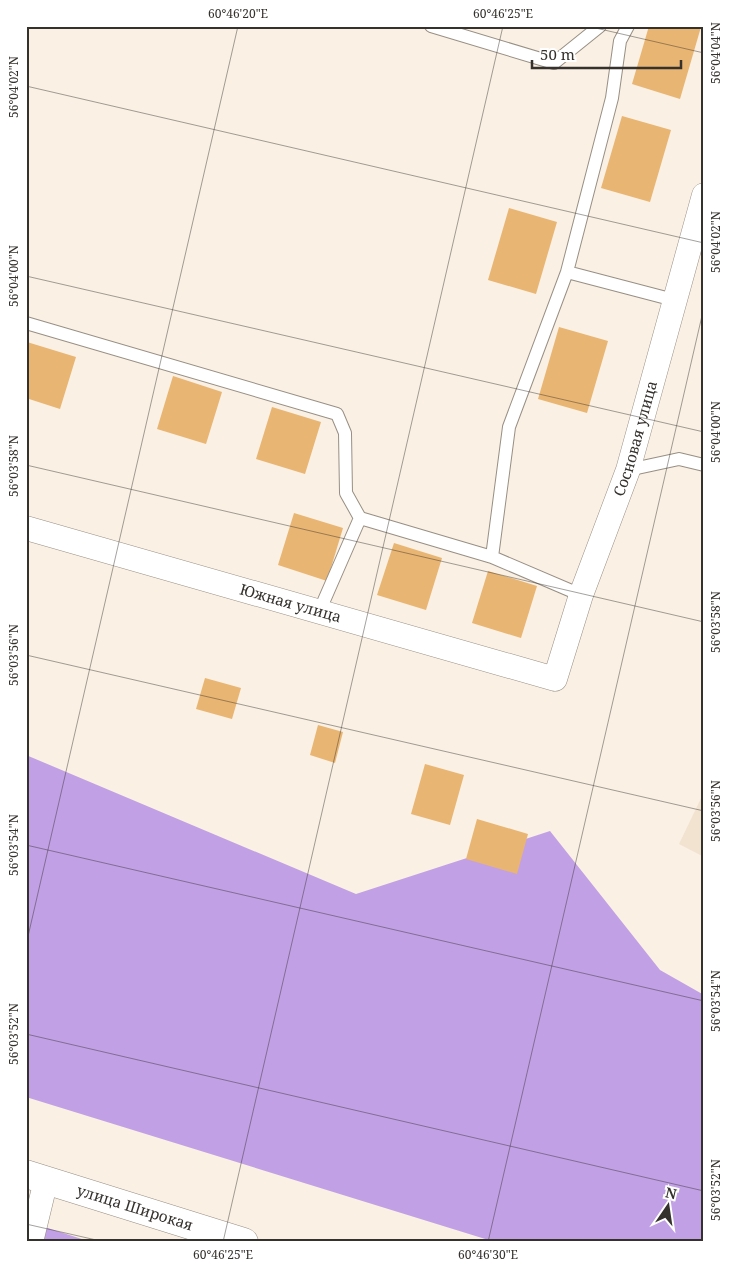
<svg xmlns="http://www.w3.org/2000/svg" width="730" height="1268" viewBox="0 0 730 1268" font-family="'Noto Serif',serif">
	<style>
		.built { fill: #f2e3d1 }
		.forest { fill: #c1a0e5 }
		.building { fill: #e9b572 }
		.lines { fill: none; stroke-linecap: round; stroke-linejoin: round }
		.service-casing { stroke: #988f84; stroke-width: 14 }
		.minor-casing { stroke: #988f84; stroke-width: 25 }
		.secondary-casing { stroke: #988f84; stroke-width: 29 }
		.service { stroke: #fff; stroke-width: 12 }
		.minor { stroke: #fff; stroke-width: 24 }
		.secondary { stroke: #fff; stroke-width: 28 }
		.ticks { fill: none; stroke: #35312d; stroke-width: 1; stroke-opacity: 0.45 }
		.labels { text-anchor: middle; stroke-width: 4; stroke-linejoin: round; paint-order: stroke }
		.street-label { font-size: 15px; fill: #35312d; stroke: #fff }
		.neatline { fill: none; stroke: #35312d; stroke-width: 2 }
		.ticks-label { font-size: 12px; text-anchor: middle; fill: #35312d }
	</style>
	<rect width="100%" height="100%" fill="#faf0e4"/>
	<path class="built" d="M704,792V857L679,844Z"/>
	<path class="forest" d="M26,755L356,894L550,831L660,970L704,995V1242H495L26,1097Z
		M26,1221L91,1242H26Z"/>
	<path class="building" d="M649,26L701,27L680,99L632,84Z
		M622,116L671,130L650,202L601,188Z
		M509,208L557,222L536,294L488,280Z
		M559,327L608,341L587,413L538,399Z
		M27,342L76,357L60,409L26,398Z
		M173,376L222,392L206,444L157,429Z
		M272,407L321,422L305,474L256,459Z
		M294,513L343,528L327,581L278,565Z
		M394,543L442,558L426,610L377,595Z
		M488,571L537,586L521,638L472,623Z
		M205,678L241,688L232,719L196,709Z
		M318,725L343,732L335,763L310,755Z
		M425,764L464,775L450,825L411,814Z
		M477,819L528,834L517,874L466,859Z"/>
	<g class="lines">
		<defs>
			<path id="service" d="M431,26L554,63L600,26
				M567,272L612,98L620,41L628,26
				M26,323L337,414L345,433L346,493L360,518L492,557L581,595
				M628,470L679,459L704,465
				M492,557L509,427L567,272L674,300
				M319,612L360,518"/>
			<g id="minor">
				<path id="s1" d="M26,528L555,679L581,595L628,470L704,195"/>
				<path d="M31,1242L46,1180"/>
			</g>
			<g id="secondary">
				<path id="s2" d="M26,1174L244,1242"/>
			</g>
		</defs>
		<use href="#service" class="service-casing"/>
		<use href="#minor" class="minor-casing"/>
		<use href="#secondary" class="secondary-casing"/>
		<use href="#service" class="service"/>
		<use href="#minor" class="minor"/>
		<use href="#secondary" class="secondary"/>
	</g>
	<path class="ticks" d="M587,26L704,53M26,86L704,243M26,276L704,432M26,465L704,622M26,655L704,811M26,845L704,1001M26,945L238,26M26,1034L704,1191M26,1224L105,1242M223,1242L503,26M488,1242L704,307"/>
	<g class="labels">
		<g class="street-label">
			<text dy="5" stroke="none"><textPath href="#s1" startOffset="804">Сосновая улица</textPath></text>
			<text dy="5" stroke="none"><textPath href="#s1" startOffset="275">Южная улица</textPath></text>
			<text dy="5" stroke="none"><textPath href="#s2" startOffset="114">улица Широкая</textPath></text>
		</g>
	</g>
	<rect width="730" height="1268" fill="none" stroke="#ffffff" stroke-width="55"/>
	<g transform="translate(668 1206) rotate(13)" stroke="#ffffff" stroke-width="4" paint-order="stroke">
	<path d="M0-4L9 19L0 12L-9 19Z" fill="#35312d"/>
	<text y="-8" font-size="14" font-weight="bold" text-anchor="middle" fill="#35312d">N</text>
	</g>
	<path d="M532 60v8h149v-8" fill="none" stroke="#35312d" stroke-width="2.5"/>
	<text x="540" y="60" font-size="15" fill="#35312d" stroke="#ffffff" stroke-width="4" paint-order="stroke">50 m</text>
	<rect x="28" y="28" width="674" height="1212" class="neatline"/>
	<g class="ticks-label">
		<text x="238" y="18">60°46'20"E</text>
		<text x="503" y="18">60°46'25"E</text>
		<text transform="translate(716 53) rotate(-90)" y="4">56°04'04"N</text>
		<text transform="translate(14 87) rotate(-90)" y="4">56°04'02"N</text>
		<text transform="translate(716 242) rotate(-90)" y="4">56°04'02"N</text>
		<text transform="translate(14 276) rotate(-90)" y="4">56°04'00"N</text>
		<text transform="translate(716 432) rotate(-90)" y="4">56°04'00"N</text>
		<text transform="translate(14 466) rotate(-90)" y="4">56°03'58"N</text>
		<text transform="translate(716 622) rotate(-90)" y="4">56°03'58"N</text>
		<text transform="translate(14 655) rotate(-90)" y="4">56°03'56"N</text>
		<text transform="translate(716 811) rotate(-90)" y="4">56°03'56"N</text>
		<text transform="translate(14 845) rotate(-90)" y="4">56°03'54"N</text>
		<text transform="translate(716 1001) rotate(-90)" y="4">56°03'54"N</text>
		<text transform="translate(14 1034) rotate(-90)" y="4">56°03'52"N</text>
		<text transform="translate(716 1190) rotate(-90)" y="4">56°03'52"N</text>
		<text x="223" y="1259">60°46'25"E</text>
		<text x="488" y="1259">60°46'30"E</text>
	</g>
</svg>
